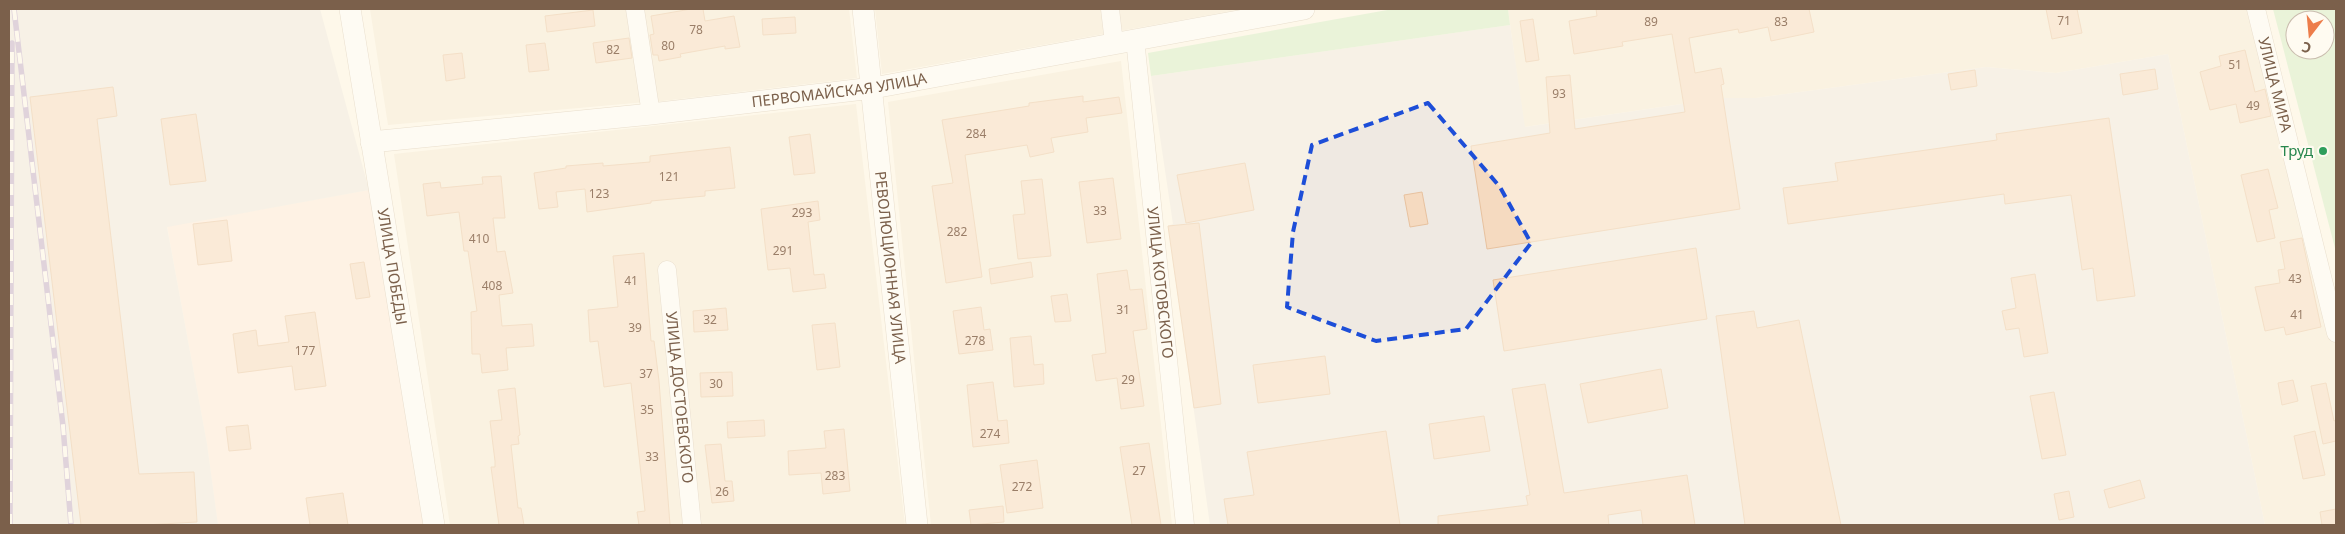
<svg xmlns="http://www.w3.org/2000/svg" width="2345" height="534" viewBox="0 0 2345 534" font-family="'Noto Sans',sans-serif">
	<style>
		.residential { fill: #f6ebd7 }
		.commercial { fill: #feeadd }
		.industrial { fill: #efe9e2 }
		.green { fill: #d2edc6; fill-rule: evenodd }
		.building { fill: #f5dac0; stroke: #e8c29f }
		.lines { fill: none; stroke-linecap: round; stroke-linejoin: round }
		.minor-casing { stroke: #d2c1ae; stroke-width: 19 }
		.tertiary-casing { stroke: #d2c1ae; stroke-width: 22 }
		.minor { stroke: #fff; stroke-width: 18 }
		.tertiary { stroke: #fff; stroke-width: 21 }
		.rail-casing { stroke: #bca6ca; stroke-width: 5.5 }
		.rail { stroke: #fffbf1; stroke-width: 4; stroke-dasharray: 11; stroke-linecap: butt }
		.marked { fill: none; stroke: #1d4ed8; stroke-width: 4; stroke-dasharray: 10 6; stroke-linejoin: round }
		.leisure-dot { fill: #2e9e5b; stroke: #fffbf1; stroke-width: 2 }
		.labels { text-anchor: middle; stroke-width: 4.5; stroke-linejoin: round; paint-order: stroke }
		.number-label { font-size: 12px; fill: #9a7e68 }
		.street-label { font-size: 15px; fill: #7b604b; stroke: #fffbf1 }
		.leisure-label { font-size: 15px; fill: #27864d; stroke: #fffbf1; text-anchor: end }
	</style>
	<rect width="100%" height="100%" fill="#fef8ea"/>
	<path class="residential" d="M370,9H631L646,102L388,125Z
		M640,9H849L857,78L654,102Z
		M875,9H1242L882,74Z
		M1508,9H2256L2336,344V525H2265L2168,54L2056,73L1986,67L1756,98H1723L1524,127Z
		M1121,61L1172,525H931L888,102Z
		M856,104L905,525H450L394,154Z"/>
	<path class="commercial" d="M369,190L425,525H218L207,444L167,226Z"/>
	<path class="industrial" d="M9,9H320L369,190L167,227L207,444L218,525H9Z
		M1510,25L1525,127L1723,98H1756L1986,67L2056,73L2168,54L2265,525H1210L1168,226L1173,224L1151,76Z"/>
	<path class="green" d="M1393,9H1508L1510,25L1151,76L1148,53Z
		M2273,9H2336V252ZM2295,20H2325V50H2295Z"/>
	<path class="building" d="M691,9H703L705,21L734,16L740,47L725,49V46L680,54L681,57L659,61L658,55H653L650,35L654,34L651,16Z
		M1596,9H1809L1814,32L1771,41L1768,27L1739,33L1738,29L1689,38L1695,73L1721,68L1724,84L1721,85L1740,209L1487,249L1471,146L1550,133L1546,77L1570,75L1575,129L1685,112L1672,34L1622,42L1623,46L1574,54L1569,21L1597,16Z
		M2046,9H2077L2082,33L2052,39Z
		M593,10L595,26L547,32L545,16Z
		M795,17L796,33L763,35L762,19Z
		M1533,19L1539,60L1526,62L1520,21Z
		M629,38L632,58L596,63L593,43Z
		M545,43L549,70L529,72L526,45Z
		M2245,50L2255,92L2265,89L2271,116L2240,123L2236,104L2210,110L2200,72L2221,66L2219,56Z
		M462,53L465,78L446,81L443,55Z
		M2155,69L2158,89L2123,95L2120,74Z
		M1975,70L1977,86L1951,90L1948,74Z
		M113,87L117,116L97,119L139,474L194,472L197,522L145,525H81L30,97Z
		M1083,96V102L1119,97L1122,113L1086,118L1088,132L1051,138L1054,152L1030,157L1027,145L965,155L982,277L946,283L932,186L953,183L942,120L1029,106V103Z
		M196,114L206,181L170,185L161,119Z
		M2109,118L2135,296L2097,301L2093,268L2082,270L2071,195L2005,204L2004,194L1788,224L1783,188L1838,181L1835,163L1997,140L1996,134Z
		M810,134L815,173L794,175L789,137Z
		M730,147L735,188L705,191V196L651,201V203L587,212L585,189L556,192L558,207L539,209L534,173L566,168V166L603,163V166L650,162V156Z
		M1245,163L1254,210L1186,223L1177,175Z
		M2268,169L2278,208L2269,210L2275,238L2257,242L2241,175Z
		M501,176L505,218H493L497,252L505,251L513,293L499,295L502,326L532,324L534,346L506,348L508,370L482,373L480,354H472L471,312L477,311L468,251H464L459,212L427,216L423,184L440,182L441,188L483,184L482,177Z
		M1113,178L1121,239L1087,243L1079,182Z
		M1042,179L1051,256L1018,259L1013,215L1025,214L1021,181Z
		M1422,192L1428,224L1410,227L1404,195Z
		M818,201L820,220L808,222L814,275L824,274L826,288L793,292L790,268L768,270L761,209Z
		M227,220L232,261L198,265L193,224Z
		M1199,223L1221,404L1194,408L1168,226Z
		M2302,238L2321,327L2286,335L2284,327L2265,331L2255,287L2280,283L2278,270L2285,269L2280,242Z
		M1696,248L1707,319L1504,351L1493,280Z
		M644,253L651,341H654L659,381L670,525H639L637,512L645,511L631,383L604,387L598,341L590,342L588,310L618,307L613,256Z
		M364,262L370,297L356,299L350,264Z
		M1031,262L1033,277L991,284L989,269Z
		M1127,270L1130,290L1142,289L1147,329L1133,331L1144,406L1121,409L1117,378L1096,381L1092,355L1106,353L1097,274Z
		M2035,274L2048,353L2024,357L2019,328L2006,330L2002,311L2016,308L2011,278Z
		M1067,294L1071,321L1055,322L1051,296Z
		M981,307L984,330L990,329L993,350L959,354L953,311Z
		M726,308L728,330L694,332L693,311Z
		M1754,311L1757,328L1799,320L1841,525H1745L1716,316Z
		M315,312L326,386L295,390L292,366L238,373L233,334L256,330L258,346L289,342L285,316Z
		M835,323L840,367L817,370L812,325Z
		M1031,336L1034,365L1043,364L1044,384L1014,387L1010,338Z
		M1325,356L1330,394L1258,403L1253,365Z
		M1661,369L1668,408L1588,423L1580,384Z
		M732,372L733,396L701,397L700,373Z
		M2293,380L2298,401L2282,405L2278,383Z
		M993,382L998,421L1007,420L1009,443L973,447L967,385Z
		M2326,383L2334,421L2336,420V441L2323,444L2311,386Z
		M1545,384L1564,493L1687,475L1695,525H1643L1641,510L1608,515L1609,525H1438V516L1528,505L1526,496L1530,495L1512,389Z
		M515,388L520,435L518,436L519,444L511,445L518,508H521L524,525H499L491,467H495V461L490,421L502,420L498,390Z
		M2054,392L2066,455L2042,459L2030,396Z
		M1484,416L1490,451L1434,459L1429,424Z
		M764,420L765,436L728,438L727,422Z
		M248,425L251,449L229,451L226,427Z
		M844,429L850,491L823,494L821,473L789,475L788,451L826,448L824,431Z
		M1386,431L1400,525H1228L1224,499L1254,495L1247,452Z
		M2315,431L2325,475L2303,479L2294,436Z
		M1149,443L1161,525H1132L1120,447Z
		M721,444L725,481H732L734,501L712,503L705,445Z
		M1037,460L1043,508L1007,513L1000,465Z
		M2140,480L2145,498L2109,508L2104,490Z
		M2069,491L2074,517L2059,520L2054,494Z
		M343,493L348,525H310L306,498Z
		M1003,506L1004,522L971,525L969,510Z
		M2336,509V525H2322L2320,512Z"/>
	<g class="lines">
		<defs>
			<g id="minor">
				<path d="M635,9L651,114"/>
				<path d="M1110,9L1114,43"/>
				<path id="s1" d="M2256,9L2336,333"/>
				<path id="s2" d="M1135,39L1185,525"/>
				<path id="s3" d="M667,270L692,525"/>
			</g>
			<g id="tertiary">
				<path id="s4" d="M350,9L434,525"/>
				<path id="s5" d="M863,9L917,525"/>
				<path id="s6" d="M371,142L651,114L873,88L1304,9"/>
			</g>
		</defs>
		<use href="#minor" class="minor-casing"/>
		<use href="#tertiary" class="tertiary-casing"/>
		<use href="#minor" class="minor"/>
		<use href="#tertiary" class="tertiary"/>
		<defs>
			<path id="rail" d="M14,9L63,426L71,525
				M10,525L12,43"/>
		</defs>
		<use href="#rail" class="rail-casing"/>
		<use href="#rail" class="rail"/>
	</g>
	<path d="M0 0H2345V534H0ZM1428,103L1500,187L1531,243L1466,329L1376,341L1287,307L1293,232L1312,145Z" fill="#fef8ea" fill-opacity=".55" fill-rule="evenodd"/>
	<path class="marked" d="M1428,103L1500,187L1531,243L1466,329L1376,341L1287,307L1293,232L1312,145Z"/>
	<circle class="leisure-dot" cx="2323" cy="151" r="5"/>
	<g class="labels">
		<g class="number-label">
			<text x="2064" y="25">71</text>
			<text x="1651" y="26">89</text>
			<text x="1781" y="26">83</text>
			<text x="696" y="34">78</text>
			<text x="668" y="50">80</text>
			<text x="613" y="54">82</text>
			<text x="2235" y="69">51</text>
			<text x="1559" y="98">93</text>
			<text x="2253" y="110">49</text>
			<text x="976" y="138">284</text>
			<text x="669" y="181">121</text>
			<text x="599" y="198">123</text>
			<text x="1100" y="215">33</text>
			<text x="802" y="217">293</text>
			<text x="957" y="236">282</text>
			<text x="479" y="243">410</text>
			<text x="783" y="255">291</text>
			<text x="2295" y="283">43</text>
			<text x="631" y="285">41</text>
			<text x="492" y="290">408</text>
			<text x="1123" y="314">31</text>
			<text x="2297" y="319">41</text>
			<text x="710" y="324">32</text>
			<text x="635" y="332">39</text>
			<text x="975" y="345">278</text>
			<text x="305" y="355">177</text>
			<text x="646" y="378">37</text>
			<text x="1128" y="384">29</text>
			<text x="716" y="388">30</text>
			<text x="647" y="414">35</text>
			<text x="990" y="438">274</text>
			<text x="652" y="461">33</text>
			<text x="1139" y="475">27</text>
			<text x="835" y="480">283</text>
			<text x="1022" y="491">272</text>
			<text x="722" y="496">26</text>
		</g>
		<g class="street-label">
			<text dy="5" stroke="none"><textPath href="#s1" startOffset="78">УЛИЦА МИРА</textPath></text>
			<text dy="5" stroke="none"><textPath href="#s6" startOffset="471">ПЕРВОМАЙСКАЯ УЛИЦА</textPath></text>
			<text dy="5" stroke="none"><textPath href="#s4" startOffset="261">УЛИЦА ПОБЕДЫ</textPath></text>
			<text dy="5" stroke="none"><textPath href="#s5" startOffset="260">РЕВОЛЮЦИОННАЯ УЛИЦА</textPath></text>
			<text dy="5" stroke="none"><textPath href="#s2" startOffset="245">УЛИЦА КОТОВСКОГО</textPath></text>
			<text dy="5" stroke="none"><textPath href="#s3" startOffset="128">УЛИЦА ДОСТОЕВСКОГО</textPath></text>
		</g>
		<g class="leisure-label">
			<text x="2313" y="156">Труд</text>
		</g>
	</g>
	<rect width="2345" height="534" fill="none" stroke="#7b604b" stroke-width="20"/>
	<g transform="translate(2310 35) rotate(196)"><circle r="24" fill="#fffbf1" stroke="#cabdaf"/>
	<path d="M0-4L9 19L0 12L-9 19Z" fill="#ed7d4a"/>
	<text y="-8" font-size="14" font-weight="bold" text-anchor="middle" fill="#7b604b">С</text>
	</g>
</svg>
